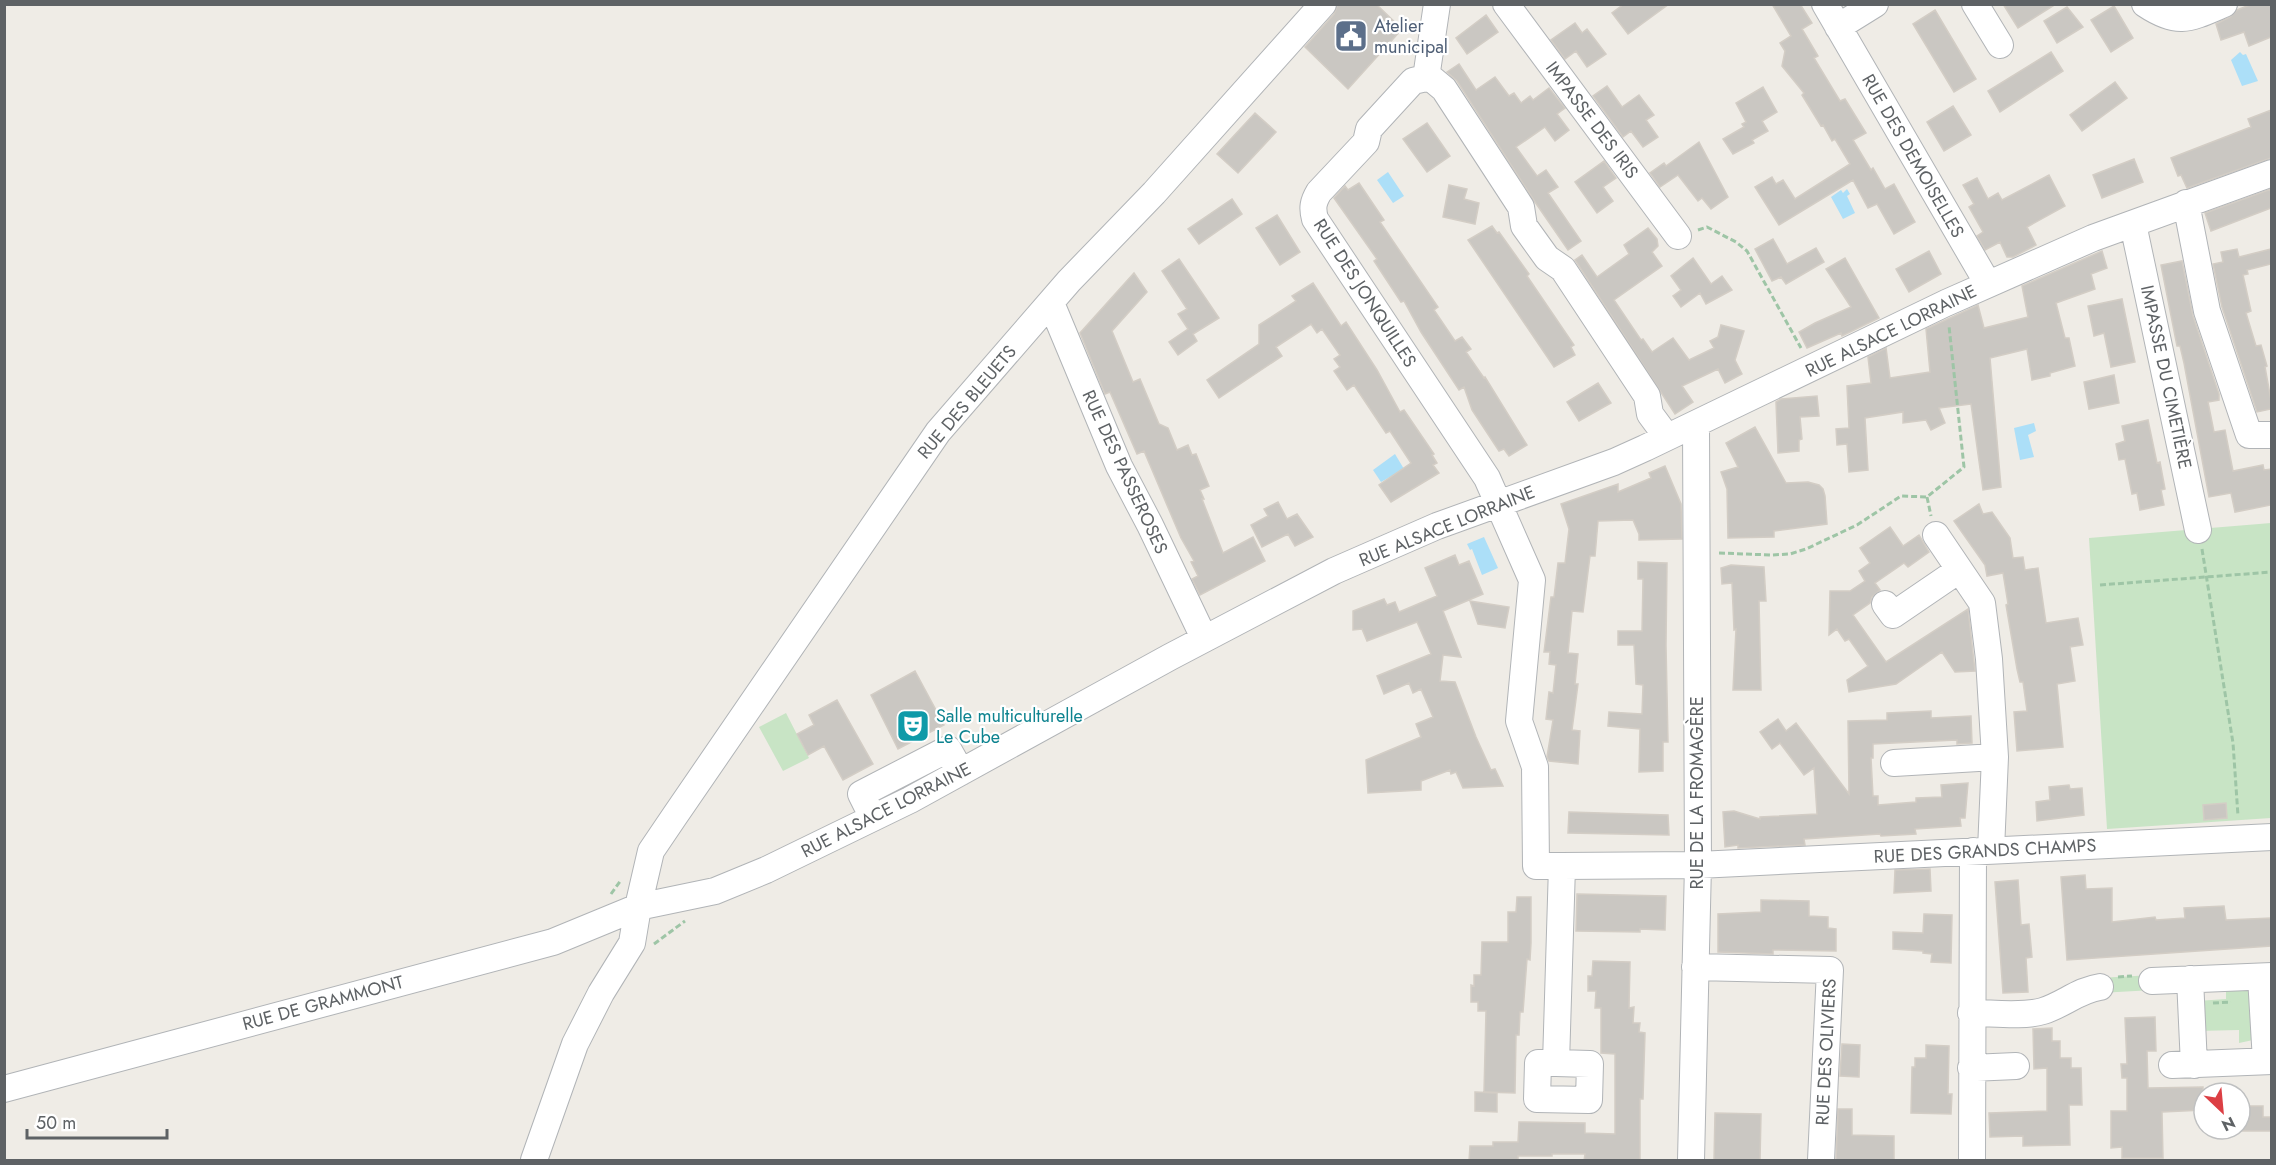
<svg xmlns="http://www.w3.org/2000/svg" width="2276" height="1165" viewBox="0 0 2276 1165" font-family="Jost,sans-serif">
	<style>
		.green { fill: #c8e4c5 }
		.water { fill: #acdff8 }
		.building { fill: #cac7c2; stroke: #d3cdc5; stroke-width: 1.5 }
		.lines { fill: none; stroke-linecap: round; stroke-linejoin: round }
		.minor-casing { stroke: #b1b4b7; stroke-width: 28 }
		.path { stroke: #9ec5a6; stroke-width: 3; stroke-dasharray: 6 3; stroke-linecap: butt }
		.minor { stroke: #fff; stroke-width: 26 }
		.labels { text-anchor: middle; stroke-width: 4.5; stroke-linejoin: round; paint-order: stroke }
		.service-label { font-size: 18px; fill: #4e5e75; stroke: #fff; text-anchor: start }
		.street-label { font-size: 18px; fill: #5e6265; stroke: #fff }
		.culture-label { font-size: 18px; fill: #0d838f; stroke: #fff; text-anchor: start }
	</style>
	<rect width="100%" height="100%" fill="#efece6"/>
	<path class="green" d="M2271,523V818L2107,829L2089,538Z
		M786,713L809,758L783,771L759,727Z
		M2152,975L2153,990L2100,993L2099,978Z
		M2226,987L2249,989L2253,1040L2239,1043V1030L2197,1031V1001L2226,999Z"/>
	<path class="water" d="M2240,52L2243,55L2246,54L2258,81L2242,86L2231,60Z
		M1388,172L1404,196L1393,203L1377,180Z
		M1847,189L1850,194L1847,196L1855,213L1843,219L1831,197L1841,190L1843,193Z
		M2034,423L2036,431L2028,435L2034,457L2020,460L2014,428Z
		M1395,454L1404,469L1381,482L1373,470Z
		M1484,537L1498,568L1482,575L1472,549L1470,550L1467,544Z"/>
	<path class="building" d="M1338,4H1376L1402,29L1348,89L1305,47L1334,14Z
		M1624,4H1669L1628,34L1612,13Z
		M1772,4H1800L1812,23L1802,29L1818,56L1814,58L1840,101L1845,99L1866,133L1853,140L1871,170L1873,168L1885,189L1894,184L1915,222L1894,234L1877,204L1868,208L1853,180L1779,225L1755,187L1772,177L1776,184L1783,180L1795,199L1850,164L1835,139L1832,141L1823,125L1821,126L1802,95L1804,93L1782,66L1785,51L1780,43L1791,36Z
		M2003,4H2056L2018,28Z
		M2252,4H2271V37L2249,46L2244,32L2221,40L2216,24L2230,17L2237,10Z
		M2114,6L2133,38L2111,52L2091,20Z
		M2067,7L2083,27L2057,43L2044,21Z
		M1935,10L1976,79L1954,92L1913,24Z
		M1486,15L1498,32L1467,54L1456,38Z
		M1575,23L1582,33L1587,29L1606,54L1587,67L1576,51L1565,59L1551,40Z
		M2051,52L2063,71L2000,112L1988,91Z
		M1459,64L1476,90L1495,77L1509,96L1514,93L1521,103L1530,96L1533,100L1549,88L1565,108L1557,114L1569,130L1555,141L1545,127L1516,147L1537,176L1546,170L1558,187L1548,193L1581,241L1568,250L1535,202L1457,81L1447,72Z
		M2115,82L2127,98L2082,131L2070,115Z
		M1607,86L1622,107L1639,95L1654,115L1646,120L1658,137L1643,147L1631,131L1623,137L1593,96Z
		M1763,87L1777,112L1762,121L1768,131L1752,140L1754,143L1733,154L1723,139L1744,127L1742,124L1746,122L1736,103Z
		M1953,106L1971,135L1944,151L1927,122Z
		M2271,110V158L2187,188L2181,175L2178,176L2171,158L2251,127L2248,119Z
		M1255,113L1276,132L1238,173L1217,154Z
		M1427,123L1450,156L1427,172L1403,139Z
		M1699,142L1728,197L1711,209L1702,198L1698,201L1678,175L1660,187L1650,173L1664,163L1666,166Z
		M2134,159L2143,182L2102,198L2093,175Z
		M1604,161L1616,178L1603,187L1613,201L1597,213L1575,182Z
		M2049,175L2065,206L2027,227L2036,245L2013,257H2007L2000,242L1985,250L1977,236L1983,232L1969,207L1974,204L1963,185L1977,178L1988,199L1998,193L2002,200Z
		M1359,183L1384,220L1380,222L1438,307L1434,310L1455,341L1462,337L1471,349L1466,352L1484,378L1485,377L1527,445L1509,456L1504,449L1499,451L1472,410L1464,387L1459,390L1421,332L1404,301L1401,302L1374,261L1377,259L1334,198L1345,186L1348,190Z
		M1449,185L1467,189L1464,199L1479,203L1475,224L1443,217Z
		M2271,189V208L2211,231L2205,213Z
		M1232,199L1242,214L1199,244L1188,229Z
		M1277,215L1300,252L1280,265L1256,228Z
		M1492,226L1497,233L1499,232L1529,274L1527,276L1574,345L1571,347L1575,355L1554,367L1468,240Z
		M1648,228L1657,239L1658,246L1652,252L1662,266L1614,300L1641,340L1643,339L1652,352L1673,338L1689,360L1714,348L1710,341L1718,337L1721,325L1744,331L1735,360L1742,374L1725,383L1718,369L1682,386L1693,402L1675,414L1575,260L1582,255L1597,277L1629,254L1624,245Z
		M1773,239L1787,264L1816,248L1824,262L1786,284L1781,277L1772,281L1755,249Z
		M2237,249L2239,257L2271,249V264L2247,270L2248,274L2243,275L2251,311L2246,313L2256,346L2261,345L2267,366L2265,367L2271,400V409L2257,412L2222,307L2213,264L2223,262L2221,252Z
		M1929,251L1941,274L1909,292L1896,269Z
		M2102,251L2107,268L2091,274L2095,289L2056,303L2065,338H2069L2075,366L2050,373V376L2032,380L2027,349L1990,358L2001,487L1983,490L1971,404L1939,408L1945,423L1931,430L1926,420L1903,423V412L1865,418L1868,470L1849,472L1847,444L1837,445L1836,429L1849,428L1847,386L1871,383L1868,357L1886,348L1890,378L1930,372L1926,329L1978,305L1984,328L2028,317L2022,286Z
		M1693,258L1711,284L1722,276L1732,290L1706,304L1700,293L1681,307L1673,296L1681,290L1671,276Z
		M1845,258L1879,318L1842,336L1841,333L1807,348L1799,332L1815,323L1851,307L1826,269Z
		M1179,259L1219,318L1193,334L1197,341L1178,355L1169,342L1188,329L1178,314L1187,309L1162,271Z
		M2182,261L2193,316L2219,394V400L2208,402L2214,432L2225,430L2233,471L2263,465L2264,470L2271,469V505L2235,512L2231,493L2209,497L2184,363L2180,346H2177L2161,265Z
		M1134,273L1147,292L1112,331L1133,382L1140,379L1159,424L1168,428L1177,450L1188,445L1192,455L1196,454L1209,486L1200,490L1204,499H1202L1223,553L1253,537L1265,561L1200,595L1192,579L1198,576L1191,562L1194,561L1181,538L1144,451L1137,454L1110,392L1105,394L1080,333Z
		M1313,283L1341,326L1346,322L1377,370L1400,412L1404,410L1434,454L1432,455L1437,463L1433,465L1439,473L1391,502L1379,485L1411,463L1390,431L1386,433L1354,385L1347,390L1334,371L1340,367L1334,359L1340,355L1322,329L1317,333L1311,324L1276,347L1282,356L1219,398L1207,380L1259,344V325L1296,301L1292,296Z
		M2122,299L2135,362L2111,367L2104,333L2094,336L2088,306Z
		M2114,375L2119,403L2089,409L2084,382Z
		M1598,383L1611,403L1579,421L1567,402Z
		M1817,396L1819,416L1800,417L1802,439L1799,440V451L1778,453L1776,402L1781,399Z
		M2148,420L2157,463L2160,462L2165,489L2161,490L2164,505L2140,510L2137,493L2132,494L2125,459L2119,460L2116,444L2125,441L2122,426Z
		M1755,427L1786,483L1808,482L1819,485L1823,489L1825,496L1827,524L1774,531V537L1728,538L1727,489L1721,472L1738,467L1726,443Z
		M1665,466L1681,504L1682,539L1639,540V534L1633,520L1598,521L1595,556H1590L1583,612L1572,611L1568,653L1578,654L1575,684H1578L1572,730L1580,731L1578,764L1549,761L1547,757L1553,720L1546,719L1549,692L1553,693L1556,665L1549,664L1550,652H1544L1551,597H1554L1558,563H1565L1569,529L1561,504L1618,484V492L1651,478L1649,473Z
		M1278,502L1287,519L1297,514L1313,537L1295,546L1288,534L1262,547L1251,525L1268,516L1264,509Z
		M1979,504L1983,514L1992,512L2010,538L2013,558L2023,557L2025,570L2038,568L2046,623L2078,618L2083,645L2070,647L2075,681L2057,684L2063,747L2017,751L2014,712L2027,711L2023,682H2020L2017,669L2006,605L2008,604L2003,573L1987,576L1985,565L1954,521Z
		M1890,527L1903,546L1919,535L1929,552L1908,567L1904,563L1875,583L1880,590L1872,597L1870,603L1853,615L1886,662L1968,609L1975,671L1955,672L1942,652L1896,684L1849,692L1847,680L1868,666L1849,639L1845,641L1837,629L1829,635L1830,591H1850L1865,581L1859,571L1870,563L1860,548Z
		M1455,555L1459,565L1469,561L1483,594L1443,611L1461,657L1443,655L1440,681L1455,682L1476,737L1491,770L1495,769L1503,786L1463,788L1456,772L1451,774L1450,770L1421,781V790L1368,793L1366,760L1421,737L1416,724L1433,717L1421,689L1413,693L1409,683L1384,694L1377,676L1431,654L1417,622L1367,641L1362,629L1353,630V611L1384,599L1387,605L1395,602L1399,612L1437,596L1425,568Z
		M1638,562L1667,563L1666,645L1668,742H1663V771L1639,772L1640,729L1608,726L1609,712L1642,714L1643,685L1636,684L1634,645H1618V631H1642L1643,579H1638Z
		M1731,565L1764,567L1766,601H1759L1761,690H1733L1736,629L1734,630L1732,583L1722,584L1721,568Z
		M1470,601L1509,607L1505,628L1478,624Z
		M915,671L944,725L898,749L871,695Z
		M837,700L873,764L843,780L824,746L808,755L797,734L814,725L809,715Z
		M1931,711V718L1971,716L1972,743L1957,744V740L1873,744V758H1871L1873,796H1878V805L1916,802V798L1942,797L1941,785L1968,783L1965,818H1960L1961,826L1915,829L1916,834L1881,836L1880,834L1804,839L1805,845L1738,848V845L1725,847L1723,812L1734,811L1760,819V817L1817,814L1814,768L1804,775L1780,743L1772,749L1760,732L1778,719L1786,731L1796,723L1849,794L1848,721L1887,720V713Z
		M2069,785L2070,789L2082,788L2084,815L2037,821L2036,802L2050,800L2049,787Z
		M2226,803L2227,818L2204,820L2203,805Z
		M1569,812L1668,815L1669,835L1568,833Z
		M1930,869L1931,891L1894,893L1895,870Z
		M2085,875L2086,889L2112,888V922L2155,917L2156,920L2185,918L2184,908L2224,906L2226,920L2271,918V946L2067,960L2061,877Z
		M2018,880L2021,925L2029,924L2032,957L2026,958L2028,992L2003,993L1995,882Z
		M1577,894L1666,896L1665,930L1640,929V932L1576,931Z
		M1517,897H1531V943L1530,960L1527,959L1523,1012H1520L1519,1035H1516L1515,1093L1484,1092L1486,1011H1478V1002H1471V985L1474,986V975H1481L1482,942H1508V912H1516Z
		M1761,900L1809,901V916L1828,917V928L1836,929V951L1773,950V954L1718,952V914L1761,912Z
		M1924,914L1952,915L1951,963L1931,962L1932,954L1923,953V951L1893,949V932L1923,933Z
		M1593,961L1630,962L1629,1008L1634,1007L1633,1023H1640L1639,1032L1645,1033L1643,1099H1640V1161H1584L1585,1154H1552V1156H1518V1161H1469L1470,1146H1493V1142H1518L1519,1122L1585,1123V1133L1615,1134V1054L1601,1053V1008H1595L1596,991H1588V976H1592Z
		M2155,1017L2156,1051H2147L2148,1088L2203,1087V1110L2162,1112L2163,1158H2122V1147L2111,1148V1111H2127V1078H2122L2121,1064H2127L2125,1018Z
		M2052,1028V1041H2060V1058H2071V1068H2081L2082,1105H2069L2070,1145L2023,1146V1136L1990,1137L1989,1113L2047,1111V1068L2034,1069L2033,1029Z
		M1842,1044L1860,1045L1859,1077L1840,1076Z
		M1926,1045L1949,1046L1948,1094H1952L1951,1114L1911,1113L1912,1067H1915V1058H1926Z
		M1475,1092L1497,1093V1112L1475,1111Z
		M2240,1106H2263V1117H2271V1131H2224V1129H2240Z
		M1838,1109H1852V1135L1894,1136V1161H1836Z
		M1715,1113L1761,1114L1760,1161H1714Z"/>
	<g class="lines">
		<defs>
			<path id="minor" d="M1506,4L1678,236
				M1825,4L1988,284
				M1975,4L2000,45
				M2145,4C2178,26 2189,19 2224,4
				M1838,27L1875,4
				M1426,78L1437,4
				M2186,203L2207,311L2249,435H2272
				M2133,224L2198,530
				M1051,303L1119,466L1150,525L1204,638
				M1936,535L1982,603L1989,659L1995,757L1991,850
				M1885,604L1893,615L1959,570
				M1894,763L1995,757
				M873,818L861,794L948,749L961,772
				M1562,866H1536L1535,767L1519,721L1532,580L1487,478L1315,219C1312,208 1313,202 1319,192L1366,142L1369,129L1413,81L1426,78L1432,79L1444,89L1521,207L1524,226L1547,258L1563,269L1647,396L1650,414L1667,437
				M1695,967L1830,970L1821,1160
				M2261,977L2266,1061
				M2190,979L2194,1065
				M2152,981L2272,976
				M1971,1013C1992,1013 2024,1017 2043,1011C2063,1005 2079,990 2100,987
				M1556,1063L1590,1064L1589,1100L1537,1099L1538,1063H1556L1562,866L1698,865L2272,837
				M2172,1065L2272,1061
				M1971,1068L2016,1066
				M4,1089L553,942L638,907L715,891L766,870L910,800L1170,657L1334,571L1437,526L1614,462L1645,448L1946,303L2093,238L2272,173
				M534,1160L575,1044L601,993L632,943L638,907L651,851L674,817L938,432L1069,281L1154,193L1323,4
				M1691,1160L1698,865L1696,425
				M1972,1160L1973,851"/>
		</defs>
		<use href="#minor" class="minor-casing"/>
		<path class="path" d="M1698,230L1707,227L1736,242L1747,251L1801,348
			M1927,497L1931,516
			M2202,549L2233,743L2238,816
			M1719,553L1771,555L1790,554L1806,549L1857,525L1901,496L1927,497L1964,467L1949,326
			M2100,585L2272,572
			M611,894L621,880
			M654,944L685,921
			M2118,977L2132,976
			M2213,1003L2231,1002"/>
		<use href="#minor" class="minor"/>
	</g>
	<defs>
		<symbol id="civic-square" viewBox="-11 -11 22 22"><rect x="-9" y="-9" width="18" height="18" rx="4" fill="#5c6f8a" stroke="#fff"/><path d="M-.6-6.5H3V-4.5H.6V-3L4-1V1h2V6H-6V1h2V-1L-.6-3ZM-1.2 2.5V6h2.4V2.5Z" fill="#fff"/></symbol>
		<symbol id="theatre-square" viewBox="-11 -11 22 22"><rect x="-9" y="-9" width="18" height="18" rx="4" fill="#0f9aa8" stroke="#fff"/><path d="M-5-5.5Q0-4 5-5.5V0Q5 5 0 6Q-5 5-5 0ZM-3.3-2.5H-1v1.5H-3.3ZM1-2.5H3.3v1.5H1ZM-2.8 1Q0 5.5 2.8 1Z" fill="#fff"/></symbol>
	</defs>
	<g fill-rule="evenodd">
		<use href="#civic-square" x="1332" y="17" width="38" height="38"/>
		<use href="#theatre-square" x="894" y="707" width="38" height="38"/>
	</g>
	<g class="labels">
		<g class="service-label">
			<text x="1374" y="32">Atelier<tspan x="1374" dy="21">municipal</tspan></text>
		</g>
		<g class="street-label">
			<text transform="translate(1592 120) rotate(53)" y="6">IMPASSE DES IRIS</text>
			<text transform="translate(1913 156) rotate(60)" y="6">RUE DES DEMOISELLES</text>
			<text transform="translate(1365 293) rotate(57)" y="6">RUE DES JONQUILLES</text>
			<text transform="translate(1891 331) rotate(-26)" y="6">RUE ALSACE LORRAINE</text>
			<text transform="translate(2166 377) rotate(78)" y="6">IMPASSE DU CIMETIÈRE</text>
			<text transform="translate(967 402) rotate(-50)" y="6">RUE DES BLEUETS</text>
			<text transform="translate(1125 472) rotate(65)" y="6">RUE DES PASSEROSES</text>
			<text transform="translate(1447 526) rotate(-22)" y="6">RUE ALSACE LORRAINE</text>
			<text transform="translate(1697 793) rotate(-90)" y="6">RUE DE LA FROMAGÈRE</text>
			<text transform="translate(886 810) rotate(-27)" y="6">RUE ALSACE LORRAINE</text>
			<text transform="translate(1985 851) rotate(-3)" y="6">RUE DES GRANDS CHAMPS</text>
			<text transform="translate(323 1003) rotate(-15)" y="6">RUE DE GRAMMONT</text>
			<text transform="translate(1826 1052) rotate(-87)" y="6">RUE DES OLIVIERS</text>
		</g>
		<g class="culture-label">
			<text x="936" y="722">Salle multiculturelle<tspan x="936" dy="21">Le Cube</tspan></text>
		</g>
	</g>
	<rect width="2276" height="1165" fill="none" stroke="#5e6265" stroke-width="12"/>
	<g transform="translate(2222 1111) rotate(154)"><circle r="28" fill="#ffffff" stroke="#bfc0c1" stroke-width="1.5"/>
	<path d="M0-4.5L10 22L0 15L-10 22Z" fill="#dc3f44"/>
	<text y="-9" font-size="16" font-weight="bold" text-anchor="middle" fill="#5e6265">N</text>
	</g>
	<path d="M27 1129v9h140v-9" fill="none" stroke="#5e6265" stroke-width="3"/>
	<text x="36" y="1129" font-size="18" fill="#5e6265" stroke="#ffffff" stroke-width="4.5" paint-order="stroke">50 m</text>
</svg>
